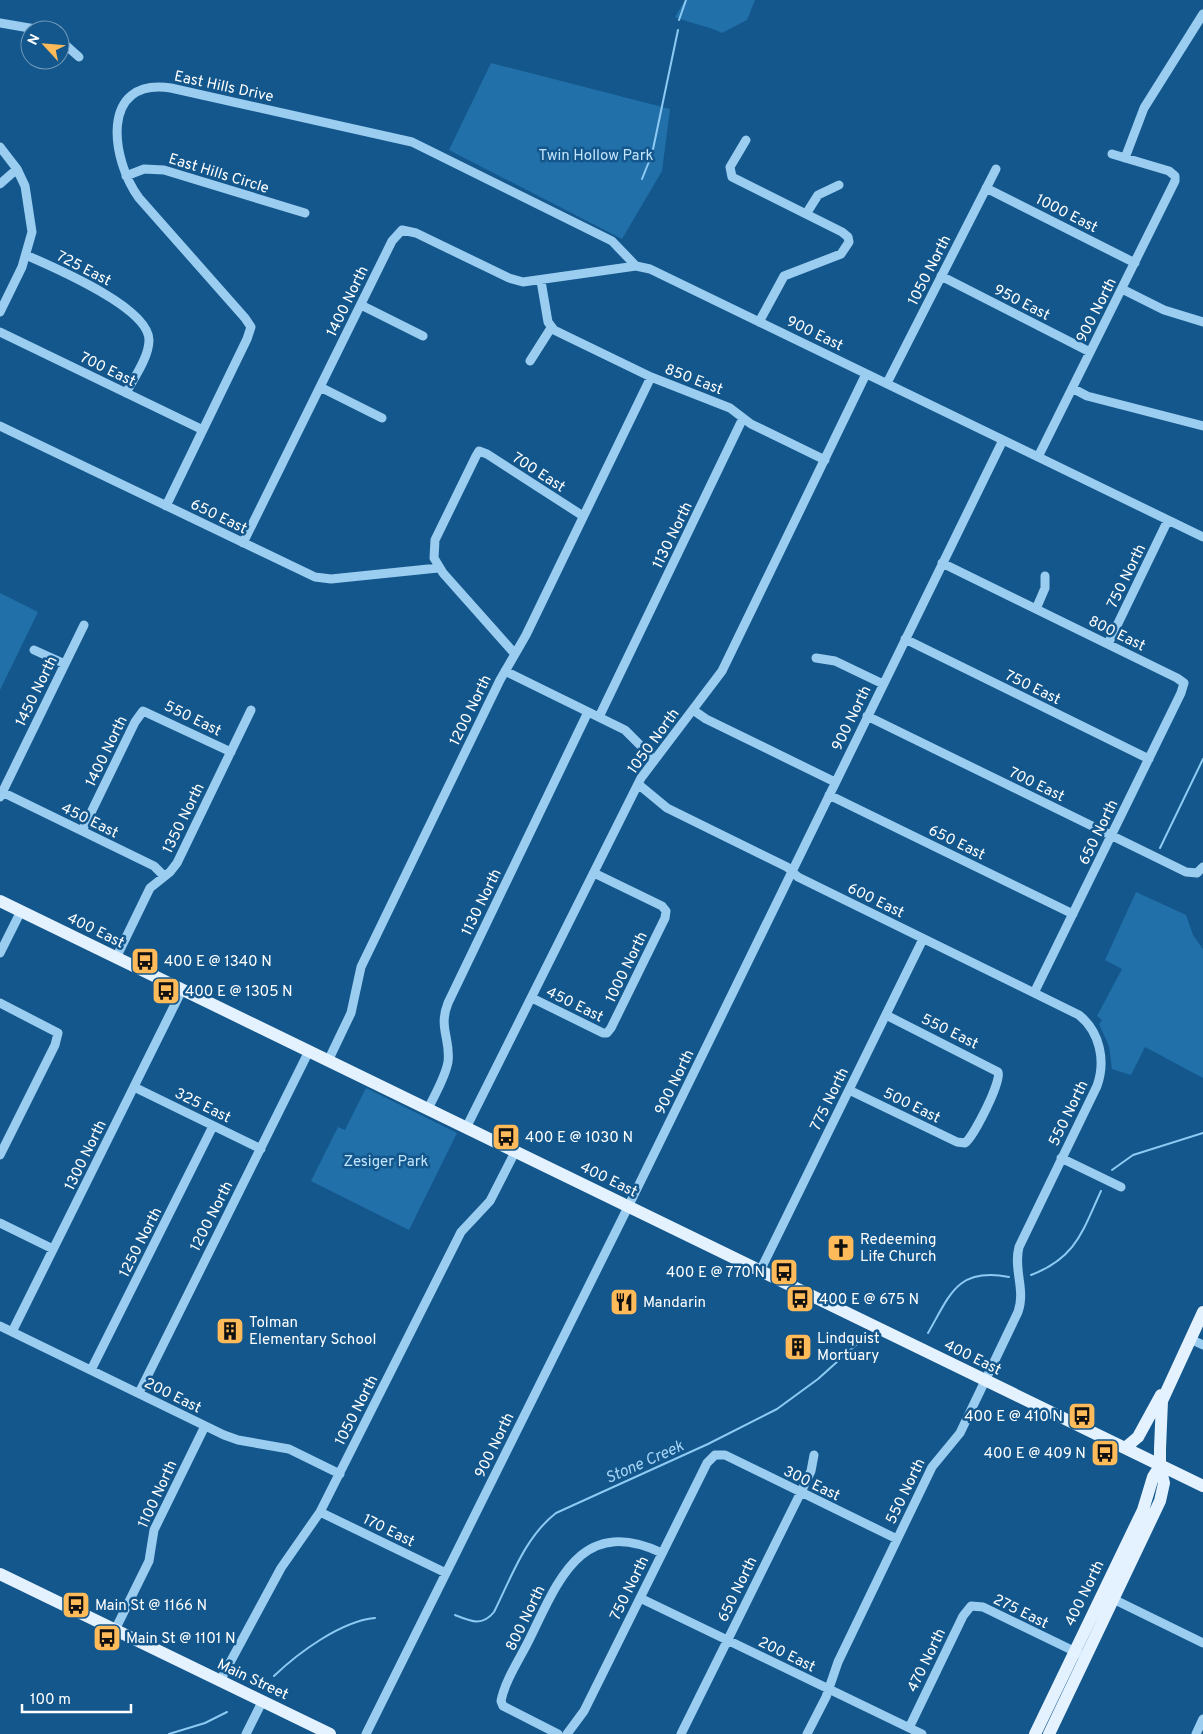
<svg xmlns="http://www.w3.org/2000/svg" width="1203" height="1734" viewBox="0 0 1203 1734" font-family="Overpass,sans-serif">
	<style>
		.green { fill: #2270a9 }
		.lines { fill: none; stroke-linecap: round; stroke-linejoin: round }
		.stream { stroke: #8dcaf4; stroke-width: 2 }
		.minor { stroke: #9bcdf1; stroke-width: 9 }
		.major { stroke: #e4f2ff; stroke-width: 12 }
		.labels { text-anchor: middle; stroke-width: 5; stroke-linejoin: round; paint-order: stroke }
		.street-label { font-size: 15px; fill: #fff; stroke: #13578c }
		.park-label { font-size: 15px; fill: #c2e4fc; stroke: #13578c }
		.poi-label { font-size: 15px; fill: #fff; stroke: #13578c; text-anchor: start }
		.water-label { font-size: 16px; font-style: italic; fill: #a7d6f8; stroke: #13578c }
	</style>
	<rect width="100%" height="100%" fill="#13578c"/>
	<path class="green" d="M685,0H755L747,20L722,33C706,25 691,24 675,17Z
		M491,63L670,109L662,171L622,239L449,150Z
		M0,593L38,612L0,690Z
		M1136,892L1186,915L1193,935L1203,949V1078L1145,1047L1131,1075L1112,1069L1109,1046L1099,1024L1102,1020L1097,1016L1122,969L1105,960Z
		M366,1088L457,1133L409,1230L311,1181L338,1127L345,1130Z"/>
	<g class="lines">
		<path class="stream" d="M679,20L686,0
			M642,179L652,154L678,30
			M1160,848L1203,759
			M1112,1170L1133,1155L1203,1133
			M1031,1275C1076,1258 1082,1232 1101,1191
			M928,1333C950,1295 957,1267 1009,1277
			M455,1615C470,1621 482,1627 494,1612C511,1578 525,1537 556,1513L708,1444L777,1409L818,1379L858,1343L873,1338
			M274,1676C298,1653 341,1621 375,1618
			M169,1734L205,1723L227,1712"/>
		<path class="minor" d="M0,23L41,30
			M60,40L79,57
			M746,140L730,167L732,177L842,232L848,237L849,242L841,254L784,276L759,322
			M0,147L17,169L25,186L32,232L22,267L0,312
			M1125,158L1144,108L1203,14
			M126,176L144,169L164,170L305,213
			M0,184L17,169
			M986,188L1135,263
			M806,214L818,195L839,185
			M26,255C53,267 149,307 149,340C149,357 134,378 126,393
			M941,276L1090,352
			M541,281L548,322L554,330L651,377L730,408L751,424L825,460
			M1122,289L1164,310L1203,322
			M361,305L423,336
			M0,332L203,430
			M530,361L551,328
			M887,383L996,169
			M320,387L382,418
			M1072,388L1087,396L1203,426
			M0,426L315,577L331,579L438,568
			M1038,457L1175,181V176L1169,171L1112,154
			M166,506L247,339L251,327L245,318L139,198C111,160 99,77 171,88L412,142L612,241L636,266
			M243,543L392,241L402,230L416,233L509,278L523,282L636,266L650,269L1203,537
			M942,563L1177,678L1184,683L1181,693L1034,993
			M1036,609L1045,588V576
			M905,639L1149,759
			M1108,644L1168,520
			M34,650L65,664
			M515,654L443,573L434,558L435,540L476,456L479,451L487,454L583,516
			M816,658L835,661L883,684
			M505,671L625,730L654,759
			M693,710L706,719L835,782
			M867,716L1186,872L1197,873L1203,867
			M599,717L743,418
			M638,784L667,808L787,867L798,877L1079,1015C1100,1032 1106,1061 1097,1086L1019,1247C1013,1269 1026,1290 1018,1312L960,1433L932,1467L838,1662L826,1697L807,1734
			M2,792L154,866L164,876
			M829,795L1073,914
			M0,797L84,625
			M82,831L135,722L143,711L231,752
			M0,953L21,911
			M116,958L150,888L170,872L177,863L251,710
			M532,998L603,1033H607L611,1028L665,918L666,911L662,906L594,873
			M0,1003L58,1033L55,1045L0,1155
			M328,1061L351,1013L361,967L500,680L526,635L651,377
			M134,1087L261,1149
			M849,1090L957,1142L965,1143C974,1136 1002,1081 998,1072L886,1015
			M428,1109C435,1094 445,1078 448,1062C451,1039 438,1028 448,1003L588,712
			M466,1128L641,778L722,671L866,374
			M1061,1158L1121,1187
			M0,1223L53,1249
			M760,1271L923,939
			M0,1326L224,1435L238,1440L289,1449L340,1474
			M12,1332L182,990
			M1190,1339L1203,1345
			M91,1370L213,1126
			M139,1393L309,1051
			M320,1512L446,1573
			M1109,1597L1203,1643
			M640,1598L922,1734
			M115,1630L149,1561L154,1530L205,1426
			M220,1681L281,1568L320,1512L461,1232L490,1201L515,1152
			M909,1728L963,1616L971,1606L983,1607L1080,1654
			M246,1734L262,1702
			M366,1734L628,1207L1003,440
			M558,1734L503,1706L501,1701C505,1680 521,1657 530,1638C559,1579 582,1515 662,1553
			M567,1734L584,1711L707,1463L715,1455H725L897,1539
			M681,1734L801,1492L811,1471L814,1455
			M1196,1734L1203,1719"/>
		<path class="major" d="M0,901L1203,1486
			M1125,1448L1138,1437L1161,1395
			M0,1574L330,1734
			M1035,1734L1143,1510L1153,1477L1160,1466
			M1049,1734L1160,1501L1164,1483L1160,1466V1449L1162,1401L1203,1312"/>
	</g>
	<defs>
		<symbol id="bus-square" viewBox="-11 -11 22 22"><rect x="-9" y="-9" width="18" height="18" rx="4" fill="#ffba5a" stroke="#13578c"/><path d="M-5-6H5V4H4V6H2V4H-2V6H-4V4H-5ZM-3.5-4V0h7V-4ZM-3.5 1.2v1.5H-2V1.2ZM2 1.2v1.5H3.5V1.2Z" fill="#111"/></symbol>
		<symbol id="church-square" viewBox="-11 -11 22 22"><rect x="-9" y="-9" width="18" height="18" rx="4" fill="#ffba5a" stroke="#13578c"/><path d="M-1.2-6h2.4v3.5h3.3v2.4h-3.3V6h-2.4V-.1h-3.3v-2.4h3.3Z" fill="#111"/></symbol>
		<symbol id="restaurant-square" viewBox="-11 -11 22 22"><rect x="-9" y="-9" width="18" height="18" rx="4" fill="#ffba5a" stroke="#13578c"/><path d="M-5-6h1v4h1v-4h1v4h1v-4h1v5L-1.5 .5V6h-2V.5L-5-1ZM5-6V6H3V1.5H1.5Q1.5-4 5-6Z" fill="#111"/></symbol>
		<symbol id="building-square" viewBox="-11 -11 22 22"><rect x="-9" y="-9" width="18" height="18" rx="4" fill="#ffba5a" stroke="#13578c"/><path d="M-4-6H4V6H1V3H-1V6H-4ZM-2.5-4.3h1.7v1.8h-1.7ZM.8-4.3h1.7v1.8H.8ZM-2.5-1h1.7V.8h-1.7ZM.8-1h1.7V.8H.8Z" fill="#111"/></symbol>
	</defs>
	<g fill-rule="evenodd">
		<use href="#bus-square" x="129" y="945" width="32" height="32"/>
		<use href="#bus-square" x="150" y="975" width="32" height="32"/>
		<use href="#bus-square" x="490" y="1121" width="32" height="32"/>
		<use href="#church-square" x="825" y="1232" width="32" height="32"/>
		<use href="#bus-square" x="768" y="1256" width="32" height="32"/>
		<use href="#bus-square" x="784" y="1283" width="32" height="32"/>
		<use href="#restaurant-square" x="608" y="1286" width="32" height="32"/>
		<use href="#building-square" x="214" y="1315" width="32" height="32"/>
		<use href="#building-square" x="782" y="1331" width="32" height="32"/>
		<use href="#bus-square" x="1066" y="1400" width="32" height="32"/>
		<use href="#bus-square" x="1089" y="1437" width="32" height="32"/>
		<use href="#bus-square" x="60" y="1589" width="32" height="32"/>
		<use href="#bus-square" x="91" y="1622" width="32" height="32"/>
	</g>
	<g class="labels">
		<g class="street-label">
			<text transform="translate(224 86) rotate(12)" y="5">East Hills Drive</text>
			<text transform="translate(219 173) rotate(17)" y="5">East Hills Circle</text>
			<text transform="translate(1067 213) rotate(27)" y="5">1000 East</text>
			<text transform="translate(84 268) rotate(27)" y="5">725 East</text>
			<text transform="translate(929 270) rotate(-63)" y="5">1050 North</text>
			<text transform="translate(347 301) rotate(-64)" y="5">1400 North</text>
			<text transform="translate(1022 302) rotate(27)" y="5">950 East</text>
			<text transform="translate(1096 310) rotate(-63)" y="5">900 North</text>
			<text transform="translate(815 333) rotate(26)" y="5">900 East</text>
			<text transform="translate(108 369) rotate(26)" y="5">700 East</text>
			<text transform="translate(694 379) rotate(21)" y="5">850 East</text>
			<text transform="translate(539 472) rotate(33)" y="5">700 East</text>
			<text transform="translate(219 516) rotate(26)" y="5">650 East</text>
			<text transform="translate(672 535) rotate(-64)" y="5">1130 North</text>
			<text transform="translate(1126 576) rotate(-64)" y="5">750 North</text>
			<text transform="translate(1117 633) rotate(26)" y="5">800 East</text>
			<text transform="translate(1033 687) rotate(26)" y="5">750 East</text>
			<text transform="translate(36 691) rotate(-64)" y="5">1450 North</text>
			<text transform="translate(470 710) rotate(-64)" y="5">1200 North</text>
			<text transform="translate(193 718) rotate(26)" y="5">550 East</text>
			<text transform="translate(851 718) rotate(-64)" y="5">900 North</text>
			<text transform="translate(653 741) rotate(-54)" y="5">1050 North</text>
			<text transform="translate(106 751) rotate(-64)" y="5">1400 North</text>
			<text transform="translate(1037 784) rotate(26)" y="5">700 East</text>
			<text transform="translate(183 818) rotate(-64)" y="5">1350 North</text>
			<text transform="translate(90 820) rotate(26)" y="5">450 East</text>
			<text transform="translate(1098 832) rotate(-64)" y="5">650 North</text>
			<text transform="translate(957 842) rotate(26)" y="5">650 East</text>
			<text transform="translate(876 900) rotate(26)" y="5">600 East</text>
			<text transform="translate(481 902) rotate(-64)" y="5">1130 North</text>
			<text transform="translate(96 930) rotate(26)" y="5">400 East</text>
			<text transform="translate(626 967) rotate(-64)" y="5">1000 North</text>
			<text transform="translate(575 1004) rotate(26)" y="5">450 East</text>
			<text transform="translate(950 1031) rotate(26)" y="5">550 East</text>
			<text transform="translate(674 1082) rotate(-64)" y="5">900 North</text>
			<text transform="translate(829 1099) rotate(-64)" y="5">775 North</text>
			<text transform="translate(203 1105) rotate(26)" y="5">325 East</text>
			<text transform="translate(912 1105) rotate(26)" y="5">500 East</text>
			<text transform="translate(1068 1113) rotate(-64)" y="5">550 North</text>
			<text transform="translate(85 1155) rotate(-64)" y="5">1300 North</text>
			<text transform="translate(609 1179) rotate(26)" y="5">400 East</text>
			<text transform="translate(211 1216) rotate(-63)" y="5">1200 North</text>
			<text transform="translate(140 1242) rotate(-63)" y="5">1250 North</text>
			<text transform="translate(973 1357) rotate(26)" y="5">400 East</text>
			<text transform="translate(173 1395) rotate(26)" y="5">200 East</text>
			<text transform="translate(356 1410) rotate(-63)" y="5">1050 North</text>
			<text transform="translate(494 1445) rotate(-64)" y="5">900 North</text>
			<text transform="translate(812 1483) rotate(26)" y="5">300 East</text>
			<text transform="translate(905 1491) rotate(-64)" y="5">550 North</text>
			<text transform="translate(157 1494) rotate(-65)" y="5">1100 North</text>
			<text transform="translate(389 1530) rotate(26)" y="5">170 East</text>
			<text transform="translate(629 1588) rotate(-64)" y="5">750 North</text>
			<text transform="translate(737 1589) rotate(-64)" y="5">650 North</text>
			<text transform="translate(1084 1593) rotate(-64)" y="5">400 North</text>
			<text transform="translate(1021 1611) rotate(26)" y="5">275 East</text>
			<text transform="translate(525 1618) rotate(-64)" y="5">800 North</text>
			<text transform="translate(787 1654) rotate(26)" y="5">200 East</text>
			<text transform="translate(926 1660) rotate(-64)" y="5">470 North</text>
			<text transform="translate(253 1679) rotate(25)" y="5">Main Street</text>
		</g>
		<g class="park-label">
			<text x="596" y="160">Twin Hollow Park</text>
			<text x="386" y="1166">Zesiger Park</text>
		</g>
		<g class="poi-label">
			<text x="164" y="966">400 E @ 1340 N</text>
			<text x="185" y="996">400 E @ 1305 N</text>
			<text x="525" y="1142">400 E @ 1030 N</text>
			<text x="860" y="1244">Redeeming<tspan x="860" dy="17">Life Church</tspan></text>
			<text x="765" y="1277" text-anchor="end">400 E @ 770 N</text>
			<text x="819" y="1304">400 E @ 675 N</text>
			<text x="643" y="1307">Mandarin</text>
			<text x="249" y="1327">Tolman<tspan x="249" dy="17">Elementary School</tspan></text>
			<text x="817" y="1343">Lindquist<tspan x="817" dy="17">Mortuary</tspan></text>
			<text x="1063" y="1421" text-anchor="end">400 E @ 410 N</text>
			<text x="1086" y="1458" text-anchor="end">400 E @ 409 N</text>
			<text x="95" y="1610">Main St @ 1166 N</text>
			<text x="126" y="1643">Main St @ 1101 N</text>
		</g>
		<g class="water-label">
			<text transform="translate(644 1461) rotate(-24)" y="6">Stone Creek</text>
		</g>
	</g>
	<g transform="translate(45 45) rotate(296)"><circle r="24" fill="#13578c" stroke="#719aba"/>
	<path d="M0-4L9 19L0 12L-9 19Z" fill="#ffba5a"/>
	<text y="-8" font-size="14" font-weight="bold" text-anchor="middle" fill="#ffffff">N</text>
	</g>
	<path d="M22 1704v8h109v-8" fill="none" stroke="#ffffff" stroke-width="2.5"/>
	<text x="30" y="1704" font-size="15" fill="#ffffff" stroke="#13578c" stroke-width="4" paint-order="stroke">100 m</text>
</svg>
